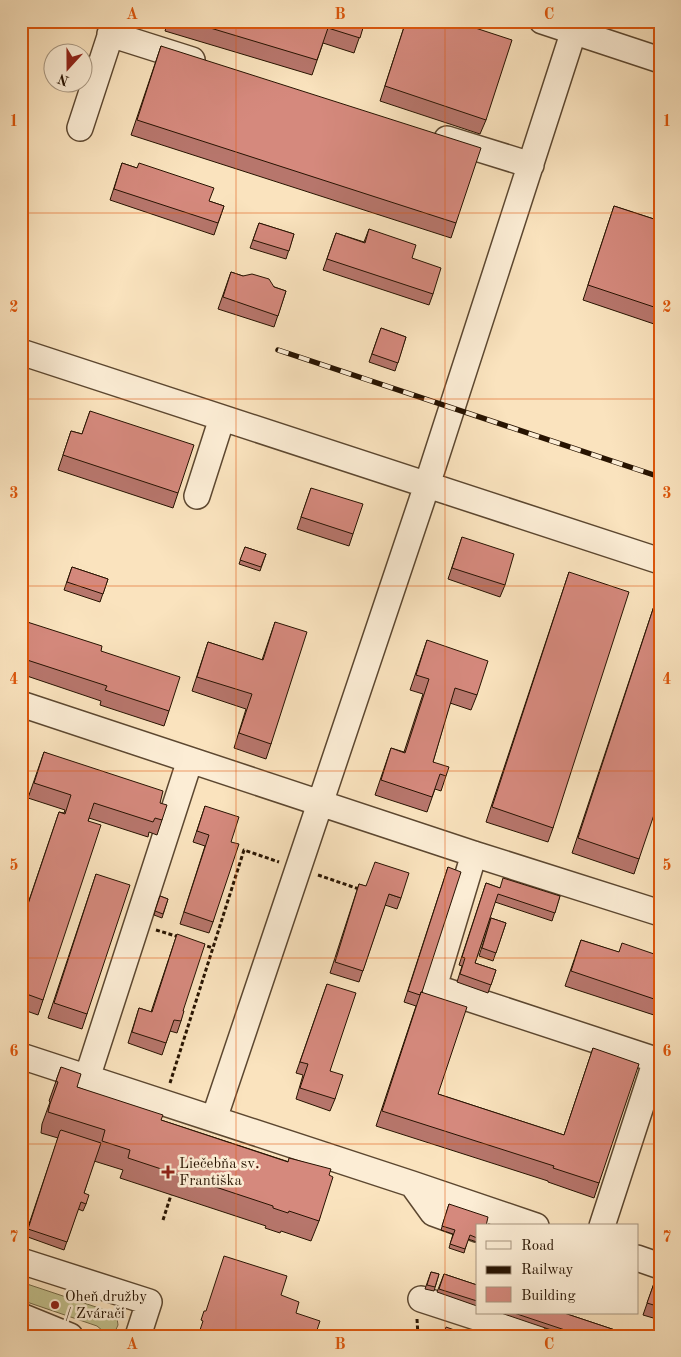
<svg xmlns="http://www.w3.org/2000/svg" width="681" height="1357" viewBox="0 0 681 1357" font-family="'Old Standard TT',serif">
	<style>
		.green { fill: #c3c28e; stroke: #756a48 }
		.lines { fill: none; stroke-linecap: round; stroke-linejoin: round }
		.minor-casing { stroke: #5c4730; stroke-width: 28 }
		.path { stroke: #271301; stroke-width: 3; stroke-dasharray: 4 2.5; stroke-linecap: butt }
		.minor { stroke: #fcedd5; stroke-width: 25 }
		.rail-casing { stroke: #271301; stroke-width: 5.5 }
		.rail { stroke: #fcedd5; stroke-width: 4; stroke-dasharray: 11; stroke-linecap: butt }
		.wall { fill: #b7766c; stroke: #271301 }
		.building { fill: #d5897d; stroke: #271301 }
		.grid { fill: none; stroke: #de560b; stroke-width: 1; stroke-opacity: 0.55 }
		.poi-dot { fill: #8f2418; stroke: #fcedd5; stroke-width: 2 }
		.labels { text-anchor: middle; stroke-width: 5; stroke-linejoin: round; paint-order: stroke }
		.poi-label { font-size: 15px; fill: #271301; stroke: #fcedd5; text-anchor: start }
		.neatline { fill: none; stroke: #de560b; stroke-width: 2 }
		.grid-label { font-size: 16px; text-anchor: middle; font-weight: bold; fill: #de560b }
	</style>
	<rect width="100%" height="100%" fill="#fae3be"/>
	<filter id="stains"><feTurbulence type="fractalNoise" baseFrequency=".004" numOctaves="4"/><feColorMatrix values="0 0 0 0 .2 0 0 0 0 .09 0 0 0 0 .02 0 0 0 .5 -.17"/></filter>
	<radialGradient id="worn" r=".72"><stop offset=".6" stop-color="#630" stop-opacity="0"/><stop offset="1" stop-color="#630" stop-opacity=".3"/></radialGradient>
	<path class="green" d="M21,1282L111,1312L117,1318L118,1325L114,1334L109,1336L97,1326L21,1300Z"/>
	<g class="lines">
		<defs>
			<path id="minor" d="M542,21L660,60
				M110,34L192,60
				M80,128L115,21
				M447,139L531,165
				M21,352L660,561
				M197,496L222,418
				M21,704L474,854L660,913
				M474,854L434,987L656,1060L602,1226
				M21,1056L412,1184L536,1226
				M87,1078L190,760
				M214,1119L427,485L577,21
				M412,1184L433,1213L477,1229
				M637,1258L660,1266
				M21,1261L149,1302L138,1336
				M421,1299L534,1336
				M21,1316L70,1336"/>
		</defs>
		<use href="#minor" class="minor-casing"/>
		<path class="path" d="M318,875L359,889
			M156,930L179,937
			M201,944L213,948
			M170,1083L244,850L279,862
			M163,1220L171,1195
			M417,1319L418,1336"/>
		<use href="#minor" class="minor"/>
		<defs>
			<path id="rail" d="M278,350L660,477"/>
		</defs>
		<use href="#rail" class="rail-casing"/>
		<use href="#rail" class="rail"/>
	</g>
	<path class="wall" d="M168,21H365L354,53L323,43L312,75L165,31Z
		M406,21H454L486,120L480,134L380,101Z
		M161,46L456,223L451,238L131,135Z
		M122,163L137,168L209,201L224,206L214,235L110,200Z
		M614,206L660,221V326L583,300Z
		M259,223L294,234L286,259L250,248Z
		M369,229L412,258L433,294L429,305L323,270L336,233L364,242Z
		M231,272L286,291L274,327L218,309Z
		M381,328L406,337L395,371L369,362Z
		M90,411L178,493L173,508L58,470L71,431L82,434Z
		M311,488L353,534L349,546L297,529Z
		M462,537L505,585L500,597L448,579Z
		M245,547L266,554L260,571L239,564Z
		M72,567L108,579L100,602L64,590Z
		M569,572L553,828L548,842L486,822Z
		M656,600L639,859L634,874L572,853Z
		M21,620L101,651L169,711L164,726L100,705L101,701L21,674Z
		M275,622L271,744L266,759L234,748L246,709L192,691L208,642L262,660Z
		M427,640L477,695L471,710L450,703L433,762L446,776L441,791L435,789L427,812L375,795L391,748L404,752L423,694L410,690Z
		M44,752L160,803L162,820L157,835L149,832L148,837L89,818L43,1000L38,1015L21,1009V924L59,812L64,813L65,810L28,798Z
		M205,806L231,842L213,922L209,933L180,924L205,846L193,842Z
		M448,867L422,992L438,1094L564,1135L593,1048L599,1183L594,1198L548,1182V1181L376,1126L416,1006L404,1002Z
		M96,874L87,1014L82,1029L48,1018Z
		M486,883L500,888L560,896L552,921L495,902L475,963L496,970L488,993L457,982L462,966L459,965Z
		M359,884L401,898L397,909L385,905L359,982L330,973Z
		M160,896L168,899L162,918L154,915Z
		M491,918L506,923L493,961L479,956Z
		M177,934L183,1011L181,1021L177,1033L170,1031L162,1055L128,1043L139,1008L151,1012Z
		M581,940L618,952L660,956V1017L565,986Z
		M327,984L330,1071L335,1099L330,1111L296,1099L303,1075L296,1073Z
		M61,1067L77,1087L161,1120L329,1175L319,1221L311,1241L281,1231L280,1233L265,1228L266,1226L120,1178L123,1170L94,1161L84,1193L86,1204L83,1211L78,1209L64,1250L25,1236L58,1138L41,1133L42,1124L50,1102L49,1101Z
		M449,1204L477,1226V1242L468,1239L464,1253L449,1248L453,1234L441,1230Z
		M431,1272L439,1274L434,1291L425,1289Z
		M658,1272L660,1273V1320L643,1315Z
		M444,1274L477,1285V1306L437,1292Z
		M501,1313H564L633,1336H569Z"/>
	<path class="building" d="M187,21H365L360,38L328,28L317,60Z
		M406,21H454L512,40L486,120L385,86Z
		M161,46L481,148L456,223L137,120Z
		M122,163L137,168L139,163L214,188L209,201L224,206L218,223L114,189Z
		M614,206L660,221V309L588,285Z
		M259,223L294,234L289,251L253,240Z
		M369,229L416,245L412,258L441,268L433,294L327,259L336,233L365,243Z
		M231,272L243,276L252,274L269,279L274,287L286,291L278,316L223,297Z
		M381,328L406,337L398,363L372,354Z
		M90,411L194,445L178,493L63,455L71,431L82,434Z
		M311,488L363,504L353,534L301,517Z
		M462,537L514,554L505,585L452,568Z
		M245,547L266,554L261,567L240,560Z
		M72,567L108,579L103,594L67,582Z
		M569,572L629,592L553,828L492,807Z
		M656,600L660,601V797L639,859L578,838Z
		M21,620L102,646L101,651L180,677L169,711L105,690L107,686L21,658Z
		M275,622L307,632L271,744L239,733L252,694L197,677L208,642L263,660Z
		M427,640L488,661L477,695L455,688L433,762L449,767L446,776L440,774L432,797L381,780L391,748L405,753L429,679L416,675Z
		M44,752L163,791L160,803L167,805L162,820L155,818L153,822L94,803L88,821L101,825L43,1000L21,992V925L59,812L65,814L71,795L34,783Z
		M205,806L239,817L231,842L239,844L213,922L184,912L209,835L197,831Z
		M375,862L409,873L401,898L389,894L363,971L335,962L359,884L366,886Z
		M448,867L461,872L422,992H421L420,995L408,991Z
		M96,874L130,885L87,1014L54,1003Z
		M503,878L560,896L555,913L498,894L475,963L496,970L491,985L460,974L465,958L462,957L486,883L500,888Z
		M160,896L168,899L163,914L155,911Z
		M491,918L506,923L496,953L482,948Z
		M177,934L205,944L183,1011H184L181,1021L174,1020L166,1043L132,1032L139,1008L152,1012Z
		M581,940L619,952L622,943L660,956V1001L571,971Z
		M327,984L356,993L330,1071L343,1075L335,1099L300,1088L308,1064L300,1062Z
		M421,992L467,1007L438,1094L564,1135L593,1048L639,1064L599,1183L553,1168L554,1166L382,1111Z
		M61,1067L81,1074L77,1087L163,1115L161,1120L288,1162L289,1158L331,1169L329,1175L333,1177L319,1221L289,1211L288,1213L273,1208V1206L128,1158L130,1150L102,1141L105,1130L48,1112L50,1104L58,1082L56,1081Z
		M61,1130L101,1143L84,1193L89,1195L86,1204L81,1202L67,1242L28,1229L60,1131Z
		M449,1204L488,1217L486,1226H477V1238L470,1235L465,1249L450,1244L455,1230L442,1226Z
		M224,1256L287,1276L281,1295L299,1302L296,1313L320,1321L315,1336H198L203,1321L201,1320L204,1311H206Z
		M431,1272L439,1274L435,1287L427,1285Z
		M658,1272L660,1273V1307L647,1303Z
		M444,1274L477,1285V1301L439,1289Z
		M514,1313H564L633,1336H583Z
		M446,1327L471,1336H443Z"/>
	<path class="grid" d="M236,21V1336M445,21V1336M21,213H660M21,399H660M21,586H660M21,771H660M21,958H660M21,1144H660"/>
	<g class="poi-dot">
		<path d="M165.5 1164.5h5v5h5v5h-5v5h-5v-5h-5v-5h5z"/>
		<circle cx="55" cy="1305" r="5"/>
	</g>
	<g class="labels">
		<g class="poi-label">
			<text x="179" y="1168">Liečebňa sv.<tspan x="179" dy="17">Františka</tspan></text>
			<text x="65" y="1301">Oheň družby<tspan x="65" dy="17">/ Zvárači</tspan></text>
		</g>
	</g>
	<rect width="681" height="1357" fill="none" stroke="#fae3be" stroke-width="55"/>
	<rect x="476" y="1224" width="162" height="90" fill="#fcedd5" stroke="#a79680"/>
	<rect x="486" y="1241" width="25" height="8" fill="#fcedd5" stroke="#a79680"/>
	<text x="521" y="1250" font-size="15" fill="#271301">Road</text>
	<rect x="486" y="1266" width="25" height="8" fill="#271301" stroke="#a79680"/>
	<text x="521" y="1274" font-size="15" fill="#271301">Railway</text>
	<rect x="486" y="1287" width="25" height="15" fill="#d5897d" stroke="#a79680"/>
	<text x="521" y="1300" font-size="15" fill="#271301">Building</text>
	<g transform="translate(68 68) rotate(201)"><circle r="24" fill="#fcedd5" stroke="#a79680"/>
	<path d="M0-4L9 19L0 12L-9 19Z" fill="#8f2418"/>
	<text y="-8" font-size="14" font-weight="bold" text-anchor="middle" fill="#271301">N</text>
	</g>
	<rect x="28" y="28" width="626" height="1302" class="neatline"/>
	<g class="grid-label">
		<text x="132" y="19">A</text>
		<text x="340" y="19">B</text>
		<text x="549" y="19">C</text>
		<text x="14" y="126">1</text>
		<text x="667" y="126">1</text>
		<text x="14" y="312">2</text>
		<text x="667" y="312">2</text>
		<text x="14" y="498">3</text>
		<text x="667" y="498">3</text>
		<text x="14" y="684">4</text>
		<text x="667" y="684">4</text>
		<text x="14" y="870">5</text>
		<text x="667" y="870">5</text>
		<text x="14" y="1056">6</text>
		<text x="667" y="1056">6</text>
		<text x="14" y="1242">7</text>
		<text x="667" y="1242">7</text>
		<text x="132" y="1349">A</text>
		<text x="340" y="1349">B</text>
		<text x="549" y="1349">C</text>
	</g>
	<rect width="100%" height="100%" filter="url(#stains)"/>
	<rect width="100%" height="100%" fill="url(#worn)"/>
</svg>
